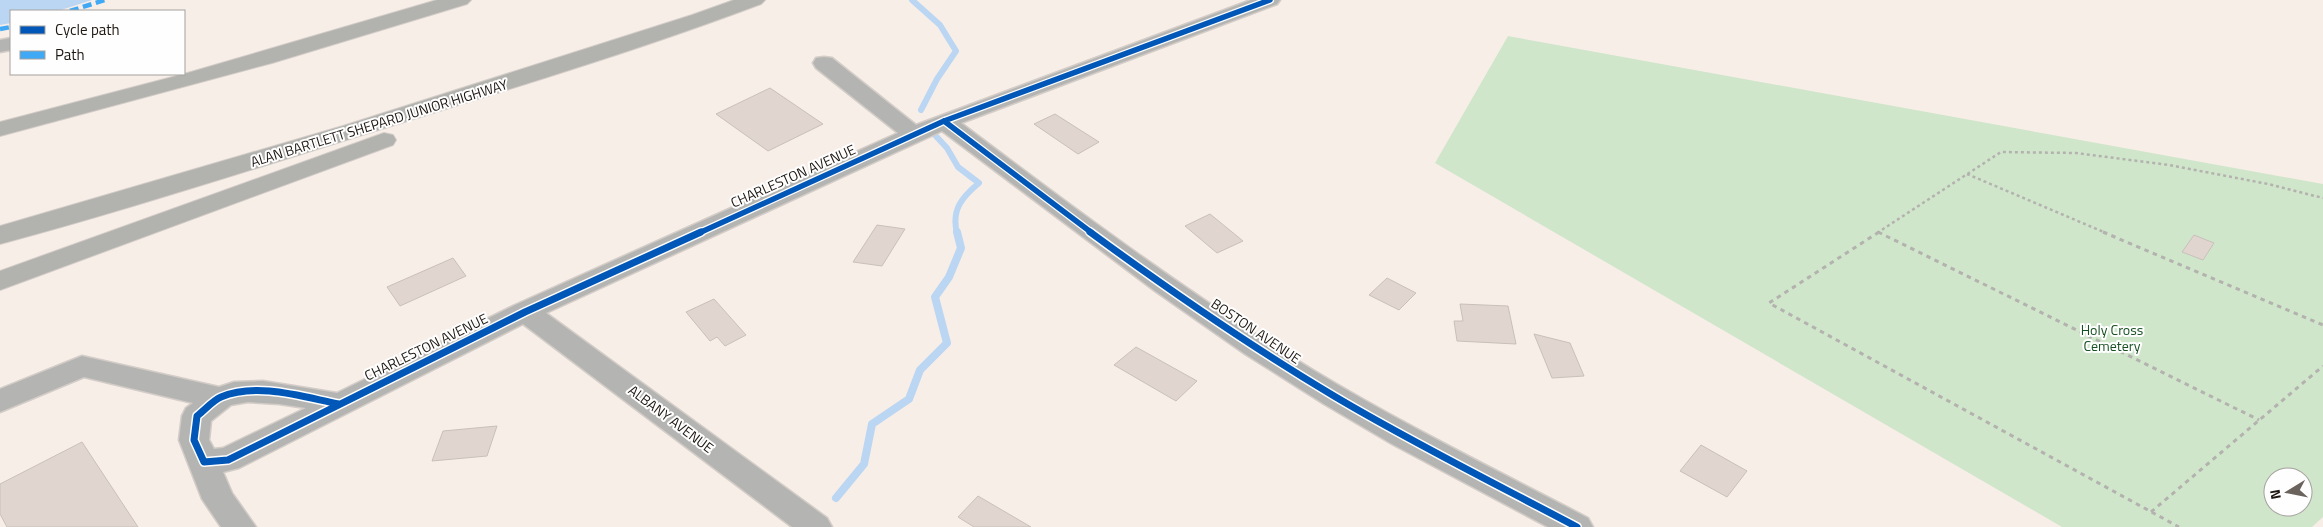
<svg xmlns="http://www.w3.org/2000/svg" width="2323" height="527" viewBox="0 0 2323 527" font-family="'Titillium Web',sans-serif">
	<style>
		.green { fill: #d0e6cb; fill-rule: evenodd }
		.water { fill: #bad6f2 }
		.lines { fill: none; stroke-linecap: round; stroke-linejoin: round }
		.stream-far1 { stroke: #bad6f2; stroke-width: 6 }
		.stream { stroke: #bad6f2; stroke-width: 8 }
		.building { fill: #e1d5cf; stroke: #c9c0bb }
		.minor-casing { stroke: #d3ccc7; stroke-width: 3 }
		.highway-casing { stroke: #d3ccc7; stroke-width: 2 }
		.path-far1 { stroke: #b3b2ae; stroke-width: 2.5; stroke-dasharray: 3 3; stroke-linecap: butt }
		.path { stroke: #b3b2ae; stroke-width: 3; stroke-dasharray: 4.5 4.5; stroke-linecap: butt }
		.minor { fill: #b4b5b3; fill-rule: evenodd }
		.highway { fill: #b2b2ae; fill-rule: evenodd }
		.quiet { stroke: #3fa9f5; stroke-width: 4.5; stroke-dasharray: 9 4.5; stroke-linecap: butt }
		.cycleway-far1-casing { stroke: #fefefe; stroke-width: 8 }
		.cycleway-casing { stroke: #fefefe; stroke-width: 10 }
		.cycleway-far1 { stroke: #0057b8; stroke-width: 5.5 }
		.cycleway { stroke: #0057b8; stroke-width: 7 }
		.labels { text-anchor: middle; stroke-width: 4; stroke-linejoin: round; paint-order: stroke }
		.street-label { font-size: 14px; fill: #1d1611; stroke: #fefefe }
		.park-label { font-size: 14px; fill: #185023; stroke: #fefefe }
	</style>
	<rect width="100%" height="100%" fill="#f8eee8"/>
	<path class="green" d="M1508,36L2323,184V517L2312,527H2062L1435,163ZM2273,477H2303V507H2273Z"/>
	<path class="water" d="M0,0H92L58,11H11V23L0,25Z"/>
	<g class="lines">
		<path class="stream-far1" d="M912,0L940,25L956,51L937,79L921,110
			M934,134L947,148L958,167L979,183C962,197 951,210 957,233"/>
		<path class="stream" d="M836,498L864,464L872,424L909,399L920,370L947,343L935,297L949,277L961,248L957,232"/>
	</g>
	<path class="building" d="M770,88L823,124L768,151L716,114Z
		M1055,114L1099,142L1078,154L1034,124Z
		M1210,214L1243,241L1217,253L1185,226Z
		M877,225L905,229L882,266L853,262Z
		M2194,235L2214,243L2203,260L2182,252Z
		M453,258L466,276L400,306L387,287Z
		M1387,278L1416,293L1399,310L1369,295Z
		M714,299L746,335L725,346L717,337L710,341L686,312Z
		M1460,304L1508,306L1516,344L1457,341L1454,321H1463Z
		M1534,334L1570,343L1584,376L1552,378Z
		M1136,347L1197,381L1176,401L1114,365Z
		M497,426L487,456L432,461L443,431Z
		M82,442L138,527H7L0,514V484Z
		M1701,445L1747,471L1727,497L1680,471Z
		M978,496L1031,527H974L958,517Z"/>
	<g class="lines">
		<defs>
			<path id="minor" d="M1251,0H1280L1277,4L961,123C1075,209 1190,295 1313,370C1402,424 1496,470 1588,518L1593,527H1548L1392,444L1324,404L1245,354L1155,291L942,131L546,313L827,518L832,527H792L523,324L239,468L223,472L232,493L256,527H221L202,499L179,440L182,416L186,408L193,403L84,377L0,412V389L82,356L219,387L234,382L263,381L337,393L515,305L898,133L816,68L813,63L816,58L824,57L832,58L916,125ZM248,402L279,404L306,408L223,448L214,449L209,440L211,421L231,405Z
				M11,38V50L0,52V40Z"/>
			<path id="highway" d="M437,0H471L467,4L272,63L0,136V122L184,74Z
				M734,0H765L761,4C639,50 513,88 388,127C259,167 130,209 0,244V226L343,126L692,15Z
				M384,133L393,135L396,140L393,145L0,290V271Z"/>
		</defs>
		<use href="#minor" class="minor-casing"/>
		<use href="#highway" class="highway-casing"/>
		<path class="path-far1" d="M1967,174L2106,233
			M1878,232L1880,233
			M1877,233L2001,152L2076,153L2169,165L2268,184L2323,198"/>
		<path class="path" d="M1878,232L2259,420
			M1879,232L1769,303L2179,527
			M2103,232L2323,325
			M2151,512L2323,366"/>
		<use href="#minor" class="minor"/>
		<use href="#highway" class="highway"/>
		<path class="quiet" d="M70,11L105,0
			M0,29L11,27"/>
		<defs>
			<path id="cycleway-far1" d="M944,121L1092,233
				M699,233L944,121L1270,0"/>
			<path id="cycleway" d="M1090,232C1169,290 1250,346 1334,396C1413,443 1496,484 1577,527
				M339,404C303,397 257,382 221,397C212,401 205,410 197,416L194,440L204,462L228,460L525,312L701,232"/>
		</defs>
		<use href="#cycleway-far1" class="cycleway-far1-casing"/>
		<use href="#cycleway" class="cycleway-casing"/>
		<use href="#cycleway-far1" class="cycleway-far1"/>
		<use href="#cycleway" class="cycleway"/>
	</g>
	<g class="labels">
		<g class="street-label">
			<text transform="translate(379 123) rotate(-17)" y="5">ALAN BARTLETT SHEPARD JUNIOR HIGHWAY</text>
			<text transform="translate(793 176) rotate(-24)" y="5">CHARLESTON AVENUE</text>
			<text transform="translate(1256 331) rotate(34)" y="5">BOSTON AVENUE</text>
			<text transform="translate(426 347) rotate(-26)" y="5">CHARLESTON AVENUE</text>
			<text transform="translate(671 419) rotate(37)" y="5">ALBANY AVENUE</text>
		</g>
		<g class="park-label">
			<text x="2112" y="335">Holy Cross<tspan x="2112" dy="16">Cemetery</tspan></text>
		</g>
	</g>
	<rect x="10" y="10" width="175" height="65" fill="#fefefe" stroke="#a4a19f"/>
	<rect x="20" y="26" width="25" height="8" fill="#0057b8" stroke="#a4a19f"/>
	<text x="55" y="35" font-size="15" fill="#1d1611">Cycle path</text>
	<rect x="20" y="51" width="25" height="8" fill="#3fa9f5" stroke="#a4a19f"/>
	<text x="55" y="60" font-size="15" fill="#1d1611">Path</text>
	<g transform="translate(2288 492) rotate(260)"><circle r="24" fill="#fefefe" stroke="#a4a19f"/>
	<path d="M0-4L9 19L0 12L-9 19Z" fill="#6a625c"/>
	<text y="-8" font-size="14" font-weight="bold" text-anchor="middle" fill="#1d1611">N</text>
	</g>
</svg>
